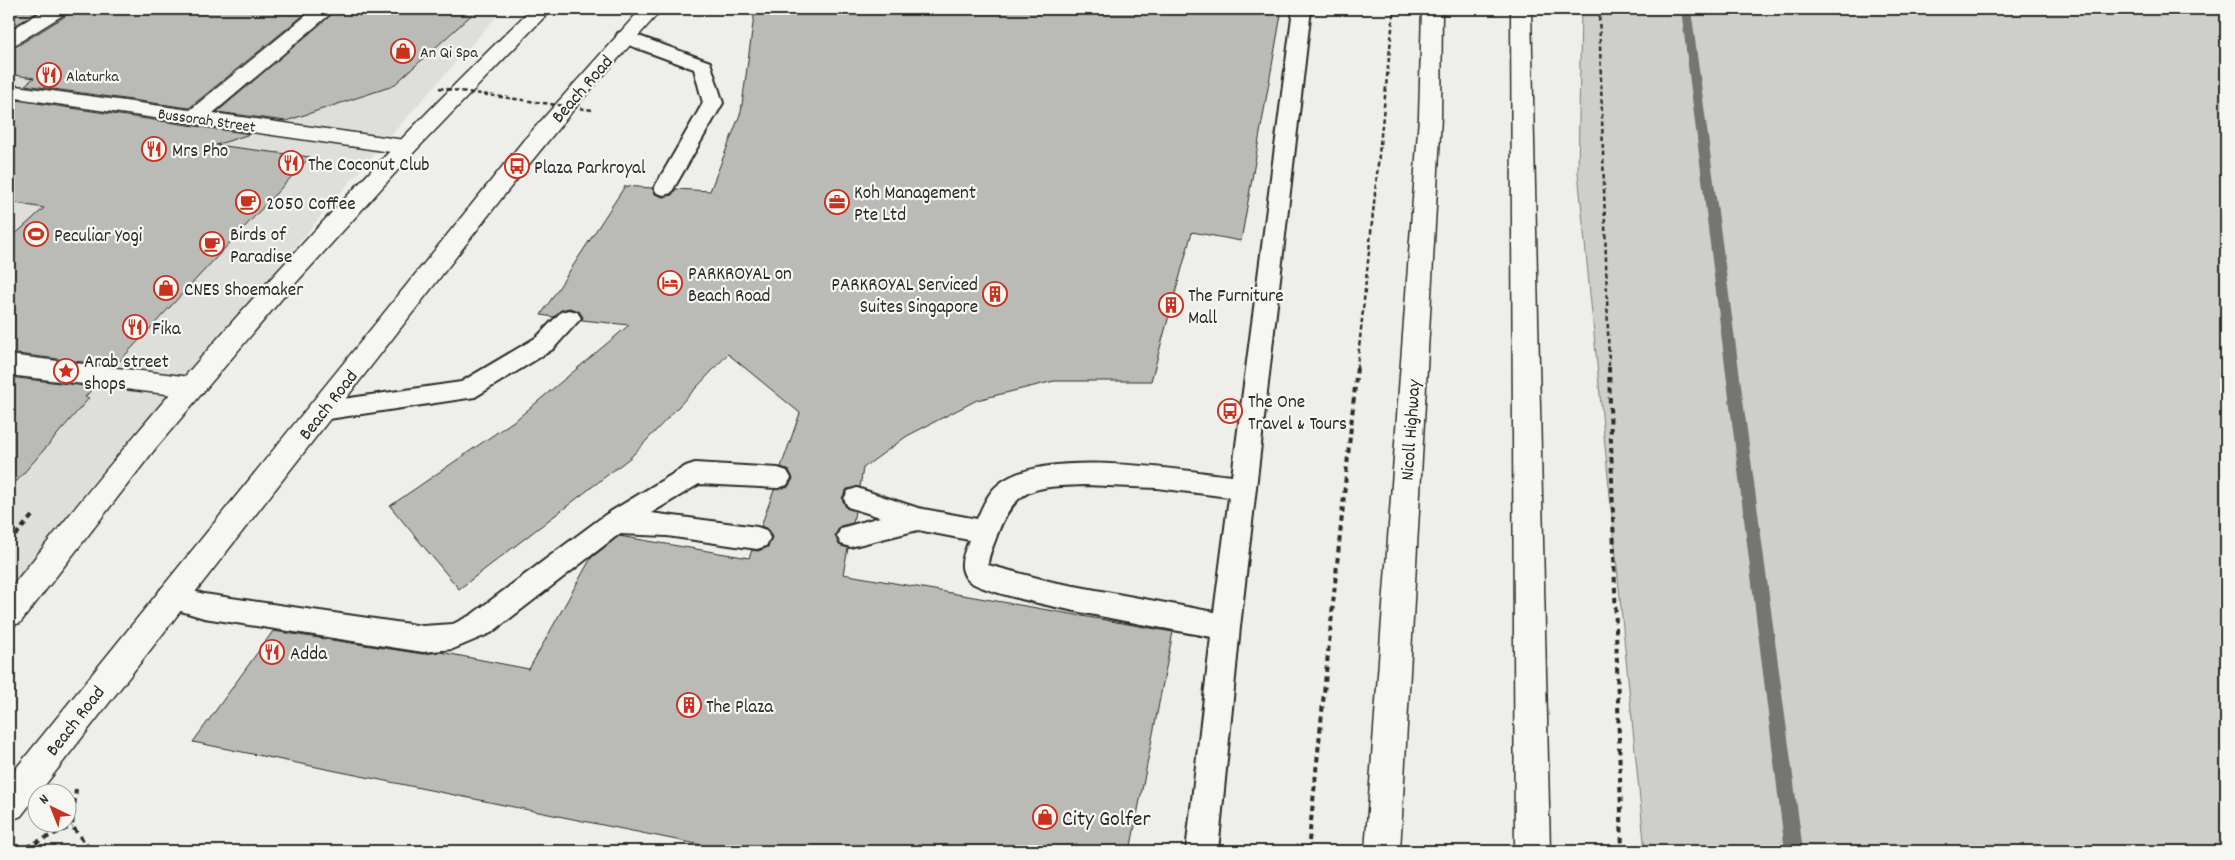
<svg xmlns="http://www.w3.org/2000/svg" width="2235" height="860" viewBox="0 0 2235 860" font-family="Dekko,sans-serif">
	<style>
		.built { fill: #dededb }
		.green { fill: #cececa; stroke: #7c7c7a }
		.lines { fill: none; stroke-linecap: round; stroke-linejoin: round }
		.stream { fill: #757573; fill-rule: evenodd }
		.building { fill: #babab7; stroke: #2b2b2b }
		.service-casing { stroke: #2b2b2b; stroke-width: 4 }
		.minor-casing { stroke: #2b2b2b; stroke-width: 3 }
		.secondary-casing { stroke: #2b2b2b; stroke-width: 3 }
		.trunk-casing { stroke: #2b2b2b; stroke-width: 3 }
		.path-far1 { stroke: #2b2b2b; stroke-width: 2.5; stroke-dasharray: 4.5 3; stroke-linecap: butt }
		.path { stroke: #2b2b2b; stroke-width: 4; stroke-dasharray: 5.5 4.5; stroke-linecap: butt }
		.service { fill: #f6f6f2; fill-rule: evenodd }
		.minor { fill: #f6f6f2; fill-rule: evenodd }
		.secondary { fill: #f6f6f2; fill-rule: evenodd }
		.trunk { fill: #f6f6f2; fill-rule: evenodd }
		.path-bridge { stroke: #2b2b2b; stroke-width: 2.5; stroke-dasharray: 4.5 3; stroke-linecap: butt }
		.labels { text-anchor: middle; stroke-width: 4.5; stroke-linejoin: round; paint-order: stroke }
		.far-poi-label { font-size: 16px; fill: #2b2b2b; stroke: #f6f6f2; text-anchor: start }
		.far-street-label { font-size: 16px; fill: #2b2b2b; stroke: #f6f6f2 }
		.street-label { font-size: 19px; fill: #2b2b2b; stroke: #f6f6f2 }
		.poi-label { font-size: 19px; fill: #2b2b2b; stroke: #f6f6f2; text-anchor: start }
		.near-poi-label { font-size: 22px; fill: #2b2b2b; stroke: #f6f6f2; text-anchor: start }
	</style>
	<rect width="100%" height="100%" fill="#eeeeea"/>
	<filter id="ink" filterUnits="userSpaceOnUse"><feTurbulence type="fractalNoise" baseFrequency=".02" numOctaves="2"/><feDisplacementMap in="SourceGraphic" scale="10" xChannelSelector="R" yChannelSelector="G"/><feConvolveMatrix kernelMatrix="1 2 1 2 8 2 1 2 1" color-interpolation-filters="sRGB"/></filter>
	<g filter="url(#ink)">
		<path class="built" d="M9,9H503L341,192L9,593Z"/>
		<path class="green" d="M1581,9H2226V851H1645L1578,172Z"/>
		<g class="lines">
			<path class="stream" d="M1681,9H1691L1803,851H1785Z"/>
		</g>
		<path class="building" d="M9,9H43L9,29Z
			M71,9H311L189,108L25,85L34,78L9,74V48L17,46L67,15Z
			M338,9H478L393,86L286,121L217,112Z
			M755,9H1282L1241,241L1192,232L1151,381H1054L977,400L907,436L863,468L860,487L847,489L842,498L846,508L855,511L853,523L840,526L835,535L839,545L848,548L843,574L1173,632L1130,851H731L193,742L273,631L423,654L440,652L529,669L591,558L619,536L749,558L752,550L758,551L768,547L772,537L768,529L761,526L774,490L788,487L793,479L789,470L781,467L800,413L728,354L631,457L459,589L390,506L518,418L629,325L582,320L583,317L579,311L569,308L561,310L554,317L541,315L625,186L652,188L655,194L663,197L672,195L676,189L710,191L741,112Z
			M9,99L250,134L216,145L310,157L115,366L9,353V240L44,208L9,202Z
			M9,377L94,387L85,397L89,398L9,490Z"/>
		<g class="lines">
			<defs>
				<path id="service" d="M1293,9H1311L1240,627L1218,851H1186L1211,637C1177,630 981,598 967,579C957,566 964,554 969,540L918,530L850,547L841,544L837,536L841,528L880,517L848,507L844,499L848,491L857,488L918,508L977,519C982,508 988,492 999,484C1044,447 1176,470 1232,476ZM1085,485L1157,488L1229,497L1214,612L1053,582L988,565C988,555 994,545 997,535C1015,485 1038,487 1085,485Z
					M625,31L710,62L723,103L671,193L664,195L657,193L654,188L703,103L694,69L618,41L616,37L618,33Z
					M569,310L577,312L581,318L553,349L475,397L322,420L313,418L310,411L313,404L322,402L461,382L537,337L561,312Z
					M695,463L778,468L787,471L791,478L787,485L778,488L699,484L651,513L757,527L766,530L770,538L766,546L757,549L667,536L619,534L491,633L453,649L423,652L204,618L161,605L157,597L161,589L171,585L204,594L423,626L453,624L471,615L605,515L686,466Z"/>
				<path id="minor" d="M46,9H69L66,13L16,44L9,46V31Z
					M314,9H336L213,113L405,140L413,142L416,147L413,152L405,154L9,97V85L190,110Z
					M9,355L191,377L200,380L204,387L200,394L191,397L9,375Z"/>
				<path id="secondary" d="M531,9H552L415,151L285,295L155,449L20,623L9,626V590C58,529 107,468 158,408C275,269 401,136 531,9Z
					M641,9H662L578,104L501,199L21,816L9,821V777L523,141Z"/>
				<path id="trunk" d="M1422,9H1442L1441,117L1400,851H1365L1419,117Z
					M1511,9H1531L1550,851H1515Z"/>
			</defs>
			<use href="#service" class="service-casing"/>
			<use href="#minor" class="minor-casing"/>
			<use href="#secondary" class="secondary-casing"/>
			<use href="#trunk" class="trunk-casing"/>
			<path class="path-far1" d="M1599,9L1609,368
				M1357,368L1394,9"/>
			<path class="path" d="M1609,367L1622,851
				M9,543L32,516
				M76,789L72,826L91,851
				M26,847L72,826
				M1308,851L1357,367"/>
			<use href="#service" class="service"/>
			<use href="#minor" class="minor"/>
			<use href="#secondary" class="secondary"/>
			<use href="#trunk" class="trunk"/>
			<path class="path-bridge" d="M439,88L592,110"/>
		</g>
	</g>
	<defs>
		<symbol id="shop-ring" viewBox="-11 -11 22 22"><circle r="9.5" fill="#f6f6f2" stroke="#c8321e" stroke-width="1.5"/><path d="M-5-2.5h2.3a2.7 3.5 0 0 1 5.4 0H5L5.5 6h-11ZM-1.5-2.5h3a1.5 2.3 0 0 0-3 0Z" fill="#c8321e"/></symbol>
		<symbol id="restaurant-ring" viewBox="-11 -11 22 22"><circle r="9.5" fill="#f6f6f2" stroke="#c8321e" stroke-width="1.5"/><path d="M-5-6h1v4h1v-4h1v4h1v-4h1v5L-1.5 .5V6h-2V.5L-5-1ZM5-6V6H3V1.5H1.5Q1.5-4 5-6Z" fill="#c8321e"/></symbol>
		<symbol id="bus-ring" viewBox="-11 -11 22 22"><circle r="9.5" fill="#f6f6f2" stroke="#c8321e" stroke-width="1.5"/><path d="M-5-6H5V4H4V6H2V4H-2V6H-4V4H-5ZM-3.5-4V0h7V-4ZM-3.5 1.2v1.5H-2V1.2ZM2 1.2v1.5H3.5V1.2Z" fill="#c8321e"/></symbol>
		<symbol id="cafe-ring" viewBox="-11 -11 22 22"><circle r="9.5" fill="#f6f6f2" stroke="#c8321e" stroke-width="1.5"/><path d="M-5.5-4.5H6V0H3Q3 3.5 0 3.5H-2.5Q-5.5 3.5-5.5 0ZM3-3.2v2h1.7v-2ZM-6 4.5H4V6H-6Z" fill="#c8321e"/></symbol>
		<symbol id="office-ring" viewBox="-11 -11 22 22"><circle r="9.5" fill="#f6f6f2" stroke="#c8321e" stroke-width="1.5"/><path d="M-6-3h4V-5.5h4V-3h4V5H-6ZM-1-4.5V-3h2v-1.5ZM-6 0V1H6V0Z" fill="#c8321e"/></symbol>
		<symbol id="stadium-ring" viewBox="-11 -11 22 22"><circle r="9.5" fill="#f6f6f2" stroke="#c8321e" stroke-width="1.5"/><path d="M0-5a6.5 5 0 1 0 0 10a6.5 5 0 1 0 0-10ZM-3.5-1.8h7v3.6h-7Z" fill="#c8321e"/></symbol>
		<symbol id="hotel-ring" viewBox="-11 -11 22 22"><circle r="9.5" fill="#f6f6f2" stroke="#c8321e" stroke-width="1.5"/><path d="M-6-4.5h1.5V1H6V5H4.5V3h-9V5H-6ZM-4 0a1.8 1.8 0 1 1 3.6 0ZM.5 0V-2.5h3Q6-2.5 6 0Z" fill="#c8321e"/></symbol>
		<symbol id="building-ring" viewBox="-11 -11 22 22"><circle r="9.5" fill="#f6f6f2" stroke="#c8321e" stroke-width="1.5"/><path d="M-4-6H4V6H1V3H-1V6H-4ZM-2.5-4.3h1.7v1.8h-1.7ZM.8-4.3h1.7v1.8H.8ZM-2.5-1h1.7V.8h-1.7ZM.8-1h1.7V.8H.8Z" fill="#c8321e"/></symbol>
		<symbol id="sight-ring" viewBox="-11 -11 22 22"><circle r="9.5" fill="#f6f6f2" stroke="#c8321e" stroke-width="1.5"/><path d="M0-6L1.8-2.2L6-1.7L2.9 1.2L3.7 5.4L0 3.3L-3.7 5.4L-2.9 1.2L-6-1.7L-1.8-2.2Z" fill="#c8321e"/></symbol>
	</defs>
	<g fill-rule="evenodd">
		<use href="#shop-ring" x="389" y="37" width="28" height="28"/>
		<use href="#restaurant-ring" x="35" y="61" width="28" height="28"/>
		<use href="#restaurant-ring" x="140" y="135" width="28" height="28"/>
		<use href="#restaurant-ring" x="277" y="149" width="28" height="28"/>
		<use href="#bus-ring" x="503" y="152" width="28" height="28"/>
		<use href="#cafe-ring" x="234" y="188" width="28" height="28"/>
		<use href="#office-ring" x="823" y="188" width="28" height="28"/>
		<use href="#stadium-ring" x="22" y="220" width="28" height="28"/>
		<use href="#cafe-ring" x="198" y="230" width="28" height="28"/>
		<use href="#hotel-ring" x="656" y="269" width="28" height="28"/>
		<use href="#shop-ring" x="152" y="274" width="28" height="28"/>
		<use href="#building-ring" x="981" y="280" width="28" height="28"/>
		<use href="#building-ring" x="1157" y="291" width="28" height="28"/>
		<use href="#restaurant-ring" x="121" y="313" width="28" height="28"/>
		<use href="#sight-ring" x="52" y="357" width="28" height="28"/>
		<use href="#bus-ring" x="1216" y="397" width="28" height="28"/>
		<use href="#restaurant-ring" x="258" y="638" width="28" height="28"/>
		<use href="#building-ring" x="675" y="691" width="28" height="28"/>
		<use href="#shop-ring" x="1031" y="803" width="28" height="28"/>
	</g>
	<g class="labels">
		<g class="far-poi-label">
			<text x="420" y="57">An Qi Spa</text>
			<text x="66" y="81">Alaturka</text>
		</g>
		<g class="far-street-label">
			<text transform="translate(207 119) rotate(8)" y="6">Bussorah Street</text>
		</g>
		<g class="street-label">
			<text transform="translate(581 88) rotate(-49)" y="7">Beach Road</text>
			<text transform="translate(327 404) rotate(-52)" y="7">Beach Road</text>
			<text transform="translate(1409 430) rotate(-86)" y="7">Nicoll Highway</text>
			<text transform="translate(74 720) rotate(-52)" y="7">Beach Road</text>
		</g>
		<g class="poi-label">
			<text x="172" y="156">Mrs Pho</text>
			<text x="308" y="170">The Coconut Club</text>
			<text x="534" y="173">Plaza Parkroyal</text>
			<text x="854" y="198">Koh Management<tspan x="854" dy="22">Pte Ltd</tspan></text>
			<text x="266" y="209">2050 Coffee</text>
			<text x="230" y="240">Birds of<tspan x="230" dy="22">Paradise</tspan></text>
			<text x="54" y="241">Peculiar Yogi</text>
			<text x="688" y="279">PARKROYAL on<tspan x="688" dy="22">Beach Road</tspan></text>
			<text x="978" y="290" text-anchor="end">PARKROYAL Serviced<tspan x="978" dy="22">Suites Singapore</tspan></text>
			<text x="184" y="295">CNES Shoemaker</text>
			<text x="1188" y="301">The Furniture<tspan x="1188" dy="22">Mall</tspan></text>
			<text x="152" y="334">Fika</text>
			<text x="84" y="367">Arab street<tspan x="84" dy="22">shops</tspan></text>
			<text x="1248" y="407">The One<tspan x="1248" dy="22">Travel &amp; Tours</tspan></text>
			<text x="290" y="659">Adda</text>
			<text x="706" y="712">The Plaza</text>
		</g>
		<g class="near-poi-label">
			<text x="1062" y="825">City Golfer</text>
		</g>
	</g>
	<rect width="2235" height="860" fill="none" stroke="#f6f6f2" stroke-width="30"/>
	<rect x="15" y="15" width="2205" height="830" fill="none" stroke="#2b2b2b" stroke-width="2" filter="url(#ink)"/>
	<g transform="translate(52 808) rotate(317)"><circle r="24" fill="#f6f6f2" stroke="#a5a5a2"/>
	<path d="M0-4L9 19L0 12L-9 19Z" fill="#c8321e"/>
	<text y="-8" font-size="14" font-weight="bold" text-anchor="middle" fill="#2b2b2b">N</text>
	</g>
</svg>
